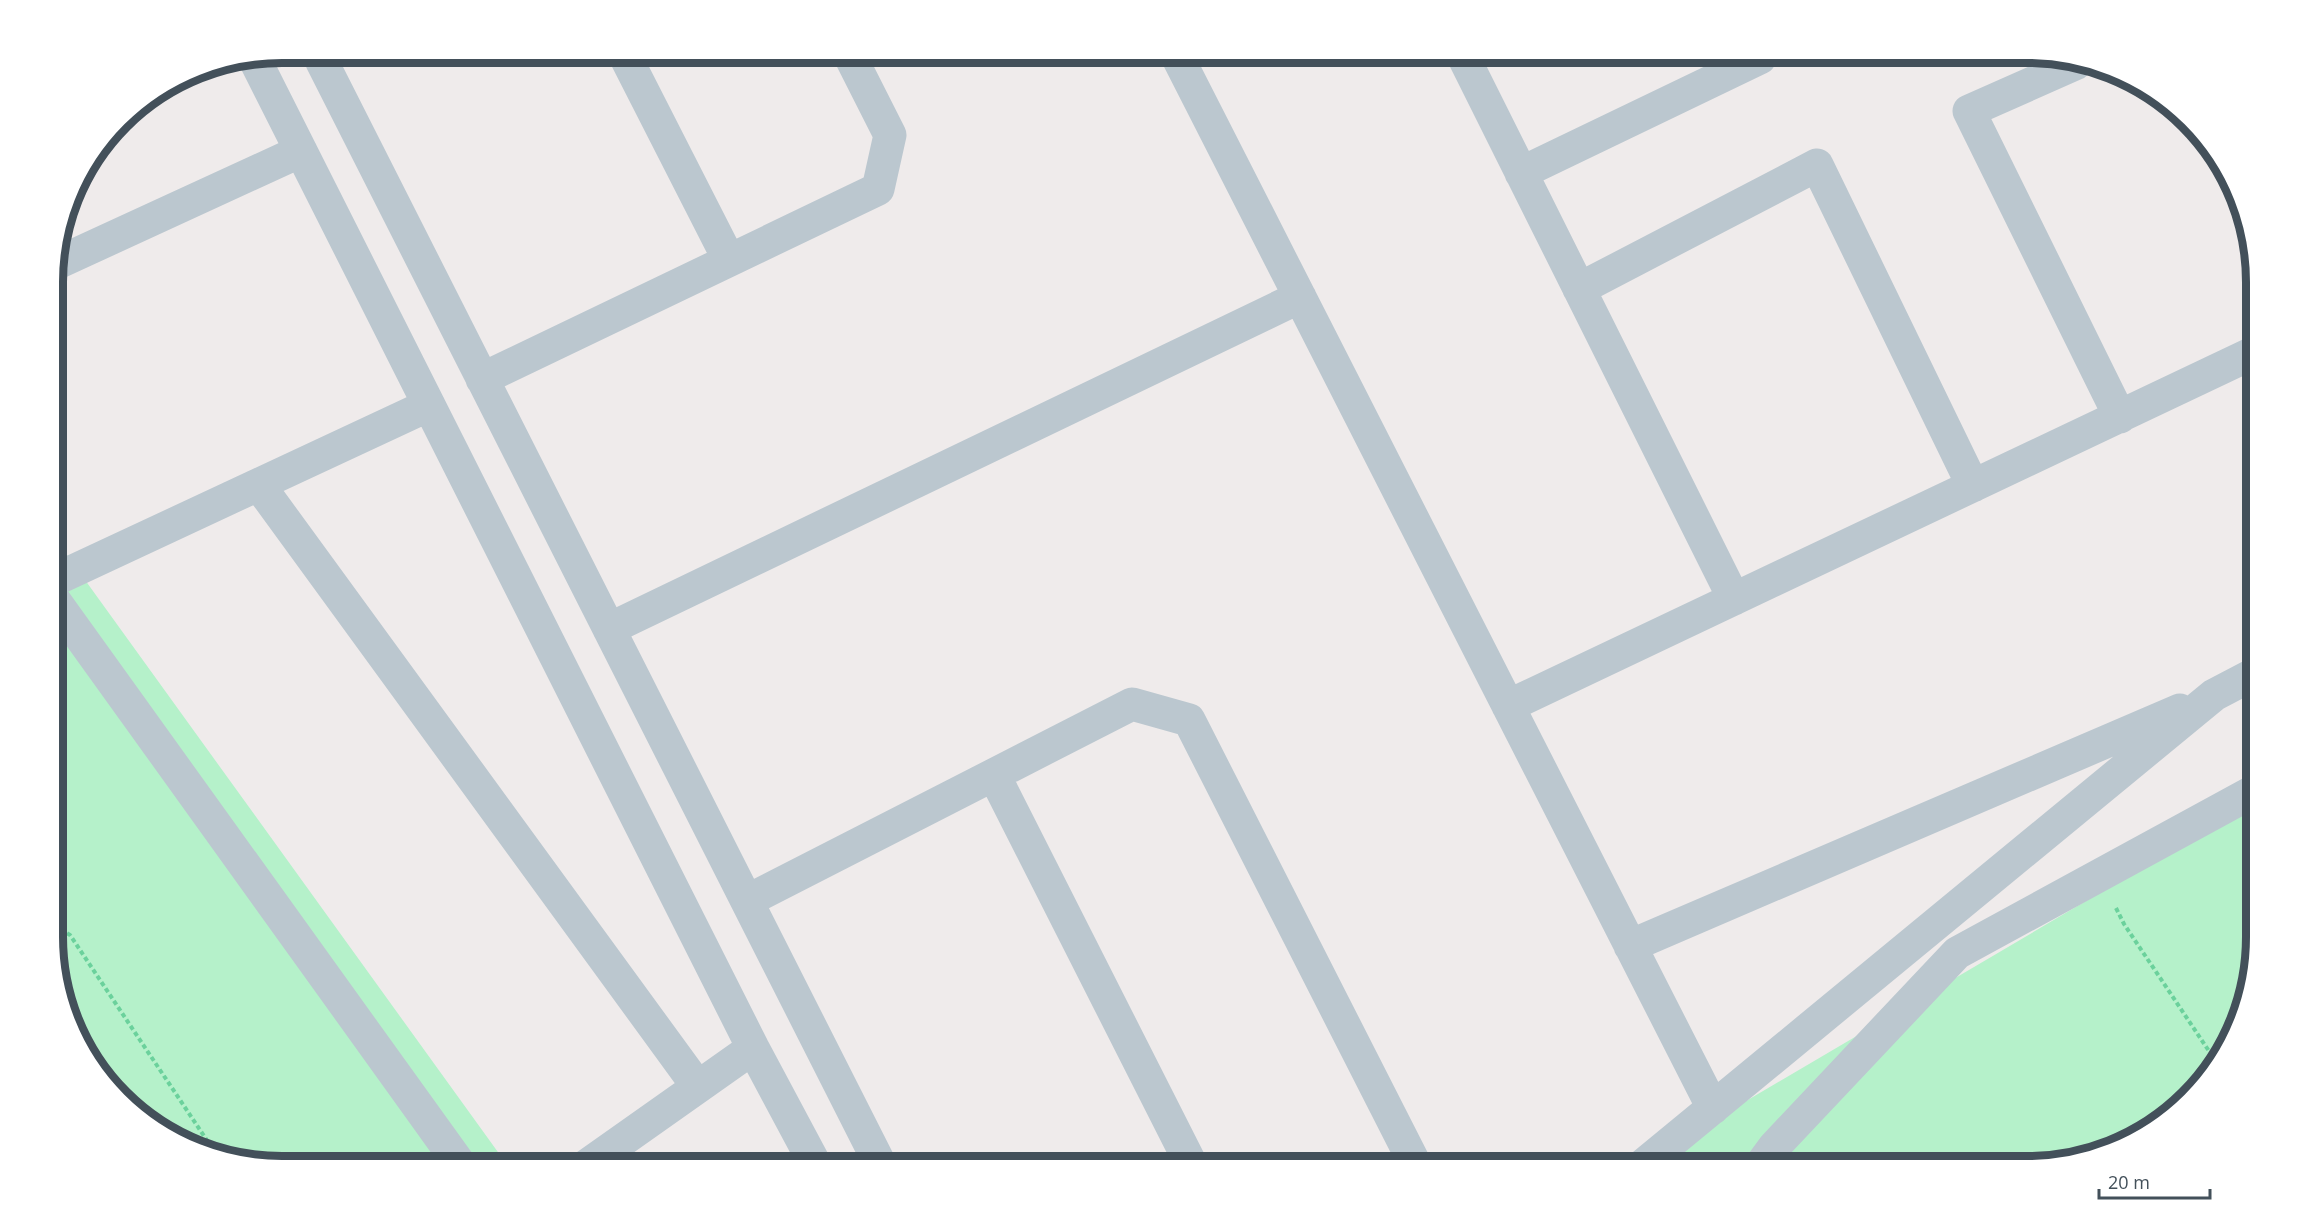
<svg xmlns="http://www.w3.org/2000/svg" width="2309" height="1219" viewBox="0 0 2309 1219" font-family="'Open Sans',sans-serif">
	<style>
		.green { fill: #b5f1ca }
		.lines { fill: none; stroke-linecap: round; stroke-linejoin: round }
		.path { stroke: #6bd19c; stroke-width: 4; stroke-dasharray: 4.5 3; stroke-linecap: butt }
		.minor { stroke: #bbc7cf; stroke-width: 33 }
		.rim { fill: none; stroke: #43505a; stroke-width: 8 }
	</style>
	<rect width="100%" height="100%" fill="#efebeb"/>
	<path class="green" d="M54,537L508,1166H282L180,1143L100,1077L70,1025L55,968Z
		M2256,801V938L2233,1039L2199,1089L2154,1128L2101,1154L2042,1166H1651L1668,1147Z"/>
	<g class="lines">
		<path class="path" d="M2116,908L2124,924L2217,1063
			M54,926L70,935L214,1151"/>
		<path class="minor" d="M319,52L322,62L881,1166
			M623,52L729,260
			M1175,52L1713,1108
			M1461,52L1734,599
			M254,58L753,1048L816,1166
			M2075,64L1969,111L2120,417
			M1521,173L1760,58L1757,52
			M53,265L301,151
			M1579,289L1817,165L1973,486
			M482,379L878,189L890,135L848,52
			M259,485L698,1087
			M54,580L429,405
			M54,600L461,1166
			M609,629L1300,297
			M1508,706L2255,352
			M994,775L1192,1166
			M747,901L1132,704L1189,720L1416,1166
			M1630,946L2180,710
			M586,1166L753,1048
			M1642,1166L2214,695L2256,673
			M1760,1166L1774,1147L1957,953L2256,790"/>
	</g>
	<path d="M0 0H2309V1219H0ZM282 63H2027A219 219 0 0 1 2246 282V937A219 219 0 0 1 2027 1156H282A219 219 0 0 1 63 937V282A219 219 0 0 1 282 63Z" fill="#fff" fill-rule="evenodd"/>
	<path class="rim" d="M282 63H2027A219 219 0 0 1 2246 282V937A219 219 0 0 1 2027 1156H282A219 219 0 0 1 63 937V282A219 219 0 0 1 282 63Z"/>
	<path d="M2099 1189v9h111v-9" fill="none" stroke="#43505a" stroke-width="3"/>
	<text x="2108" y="1189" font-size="18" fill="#43505a" stroke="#ffffff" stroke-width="4.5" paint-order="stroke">20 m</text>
</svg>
